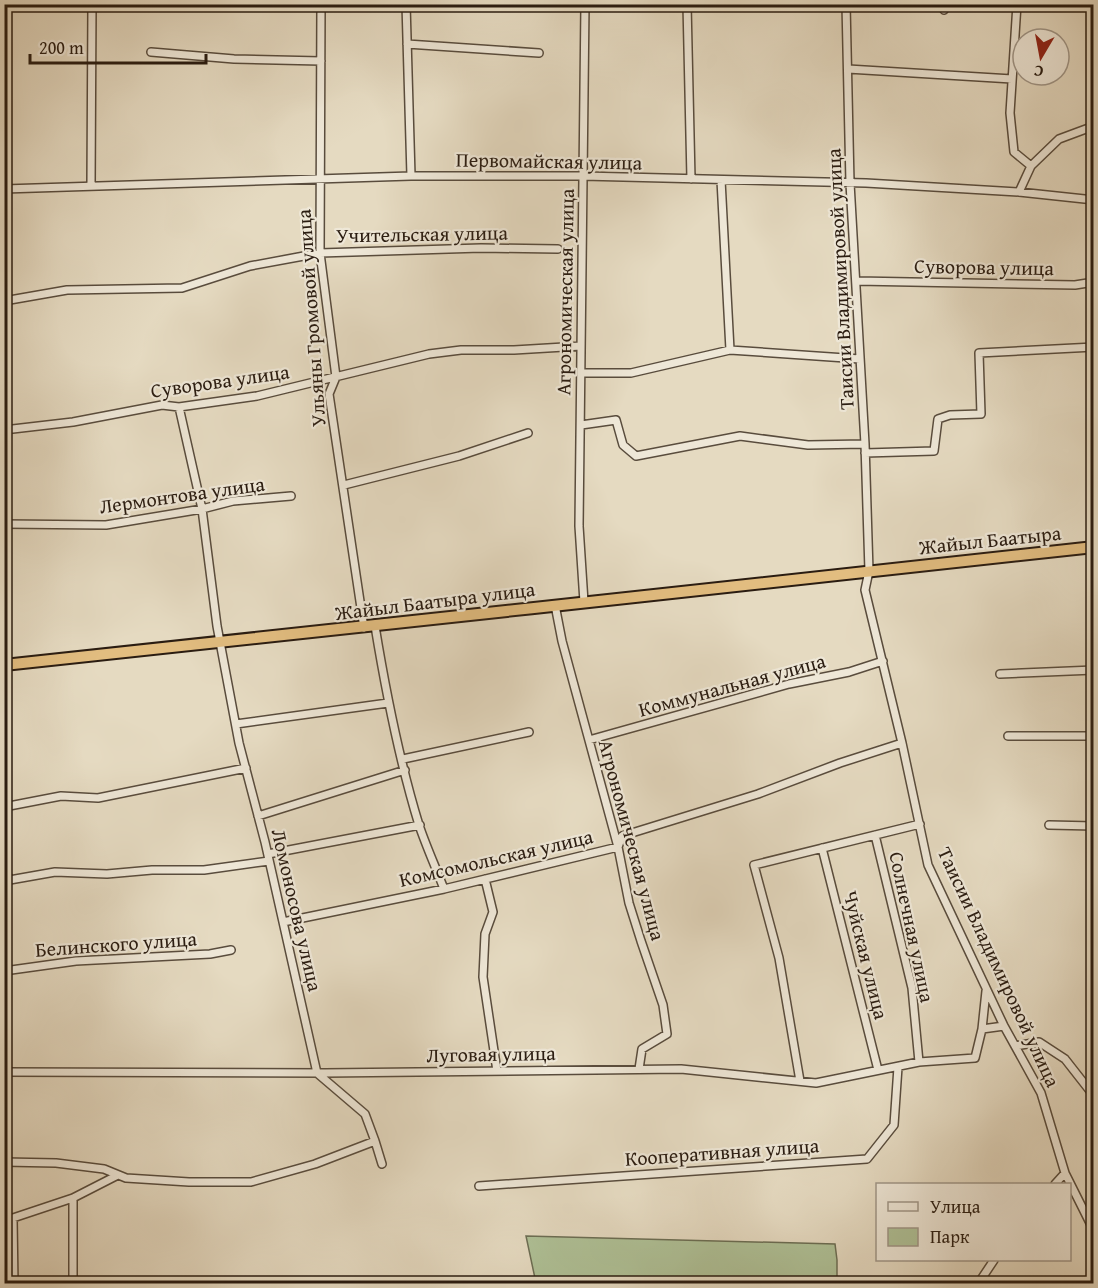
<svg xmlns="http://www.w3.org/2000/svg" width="1098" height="1288" viewBox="0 0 1098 1288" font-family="'Gentium Book Plus',serif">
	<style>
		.green { fill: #afc197; stroke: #6c6e54; stroke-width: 1.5 }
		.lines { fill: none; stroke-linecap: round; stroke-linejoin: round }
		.minor-casing { stroke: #594c3d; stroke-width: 10 }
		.highway-casing { stroke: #2a1c11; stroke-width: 14 }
		.minor { stroke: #eee7d7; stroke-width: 7 }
		.highway { stroke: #e2bd80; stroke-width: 10 }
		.labels { text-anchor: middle; stroke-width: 4.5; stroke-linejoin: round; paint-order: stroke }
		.street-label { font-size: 20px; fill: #2a1c11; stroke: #eee7d7 }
	</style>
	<rect width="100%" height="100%" fill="#e5dac1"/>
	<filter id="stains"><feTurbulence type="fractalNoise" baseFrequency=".00333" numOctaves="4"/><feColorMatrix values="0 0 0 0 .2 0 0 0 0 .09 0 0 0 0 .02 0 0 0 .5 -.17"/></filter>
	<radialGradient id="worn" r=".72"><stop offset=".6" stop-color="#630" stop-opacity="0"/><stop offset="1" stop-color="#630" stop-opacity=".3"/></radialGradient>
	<path class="green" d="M526,1236L835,1244L837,1260V1283H536Z"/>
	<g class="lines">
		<defs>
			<path id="minor" d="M321,4L320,253L336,377L329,394L364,628
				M406,4L411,176
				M687,4L691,179
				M846,4L850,183L865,444L869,571L865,590L902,743L928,865L1004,1026L1041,1093L1065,1173L1094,1231
				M943,4L944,10
				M1017,4L1010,113L1014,152L1031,166
				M407,44L539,53
				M151,52L234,59L321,61
				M848,69L1012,79
				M721,180L730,350
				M91,186L92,4
				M4,189L411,176H583L866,183L1019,192L1094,200
				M1019,192L1031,166L1059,139L1094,126
				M857,281L1075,285L1094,282
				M4,301L67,290L182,288L250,266L320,253L481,248L558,249
				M581,373H631L730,350L860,359
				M179,407L202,509L217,626L239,743L265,842L317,1073L365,1114L375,1141L382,1164
				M581,425L616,420L623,445L636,456L740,436L808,445L865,444
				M4,430L73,422L162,405L179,407L257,396L429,354L461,350H514L581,346
				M865,453L934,451L938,419L950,415L981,414L979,353L1094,347
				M344,485L459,456L528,433
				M4,524L106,525L202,509L233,501L291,496
				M584,602L579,526L585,4
				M555,605L562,641L618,847L629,903L641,941L663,1005L667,1034L642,1049L639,1069
				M375,626C386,693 399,760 419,825C426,846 436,868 444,889
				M1000,674L1094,670
				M236,724L388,703
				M1008,736H1094
				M589,740L789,684L849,672L883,661
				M403,759L529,732
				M4,807L61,796L98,798L246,768
				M258,816L405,770
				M1049,825L1094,826
				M875,835L912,988L919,1062
				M822,848L878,1070
				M4,852L8,880
				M268,854L420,825
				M485,879L493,912L485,934L483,977L497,1071
				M4,881L55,872L107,874L152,870H204L269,861
				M283,922L444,889L618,847L622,836L758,794L840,763L902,743
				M4,971L76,961L210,954L231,950
				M982,1029L1004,1026
				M1015,1046L1039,1042L1065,1059L1094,1096
				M4,1072L325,1073L681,1069L816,1083L919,1062L975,1058L982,1029L986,991
				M800,1081L779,958L754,865L920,824
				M4,1162L56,1163L104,1169L126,1178L189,1182H251L315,1164L375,1141
				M1055,1184L1065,1173
				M479,1186L867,1159L894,1125L898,1067
				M14,1284L13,1218L73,1198
				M73,1284V1198L118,1175
				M978,1284L994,1260"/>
			<path id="highway" d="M4,665C368,627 730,586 1094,547"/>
		</defs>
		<use href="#minor" class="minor-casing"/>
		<use href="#highway" class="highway-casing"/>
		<use href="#minor" class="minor"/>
		<use href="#highway" class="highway"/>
	</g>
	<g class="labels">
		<g class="street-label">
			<text transform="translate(549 161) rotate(1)" y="7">Первомайская улица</text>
			<text transform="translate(422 234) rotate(-1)" y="7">Учительская улица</text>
			<text transform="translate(984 267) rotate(1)" y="7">Суворова улица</text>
			<text transform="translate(840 279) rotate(-93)" y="7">Таисии Владимировой улица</text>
			<text transform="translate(565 292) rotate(-89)" y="7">Агрономическая улица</text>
			<text transform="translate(311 318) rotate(-94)" y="7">Ульяны Громовой улица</text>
			<text transform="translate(220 381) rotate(-8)" y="7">Суворова улица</text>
			<text transform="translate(182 495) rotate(-8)" y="7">Лермонтова улица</text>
			<text transform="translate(990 540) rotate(-6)" y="7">Жайыл Баатыра</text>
			<text transform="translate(435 601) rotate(-7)" y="7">Жайыл Баатыра улица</text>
			<text transform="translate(732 685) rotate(-15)" y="7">Коммунальная улица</text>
			<text transform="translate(632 840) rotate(75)" y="7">Агрономическая улица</text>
			<text transform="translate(496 858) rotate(-13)" y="7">Комсомольская улица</text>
			<text transform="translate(297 910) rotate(77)" y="7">Ломоносова улица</text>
			<text transform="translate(912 927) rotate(78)" y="7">Солнечная улица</text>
			<text transform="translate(116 944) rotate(-4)" y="7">Белинского улица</text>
			<text transform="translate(866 955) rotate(76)" y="7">Чуйская улица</text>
			<text transform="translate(999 967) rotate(65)" y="7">Таисии Владимировой улица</text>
			<text transform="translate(491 1054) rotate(-1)" y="7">Луговая улица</text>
			<text transform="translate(722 1152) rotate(-4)" y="7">Кооперативная улица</text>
		</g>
	</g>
	<rect width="1098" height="1288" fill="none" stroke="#e5dac1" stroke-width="24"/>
	<rect x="6" y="6" width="1086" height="1276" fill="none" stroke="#2a1c11" stroke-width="3"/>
	<rect x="12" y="12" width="1074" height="1264" fill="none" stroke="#2a1c11" stroke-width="1.5"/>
	<rect x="876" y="1183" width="195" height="78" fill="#eee7d7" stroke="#a09688" stroke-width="1.5"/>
	<rect x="888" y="1202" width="30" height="9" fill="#eee7d7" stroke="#a09688" stroke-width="1.5"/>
	<text x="930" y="1213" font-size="18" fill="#2a1c11">Улица</text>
	<rect x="888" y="1228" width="30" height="18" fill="#afc197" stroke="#a09688" stroke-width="1.5"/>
	<text x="930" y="1243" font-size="18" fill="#2a1c11">Парк</text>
	<g transform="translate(1041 57) rotate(190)"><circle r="28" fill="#eee7d7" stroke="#a09688" stroke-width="1.5"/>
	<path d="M0-4.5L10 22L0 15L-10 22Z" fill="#8f2418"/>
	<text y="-9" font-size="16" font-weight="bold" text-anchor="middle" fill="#2a1c11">С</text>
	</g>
	<path d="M30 54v9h176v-9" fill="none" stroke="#2a1c11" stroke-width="3"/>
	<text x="39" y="54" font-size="18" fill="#2a1c11" stroke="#eee7d7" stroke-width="4.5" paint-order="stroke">200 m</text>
	<rect width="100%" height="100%" filter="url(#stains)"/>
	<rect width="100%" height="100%" fill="url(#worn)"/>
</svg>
